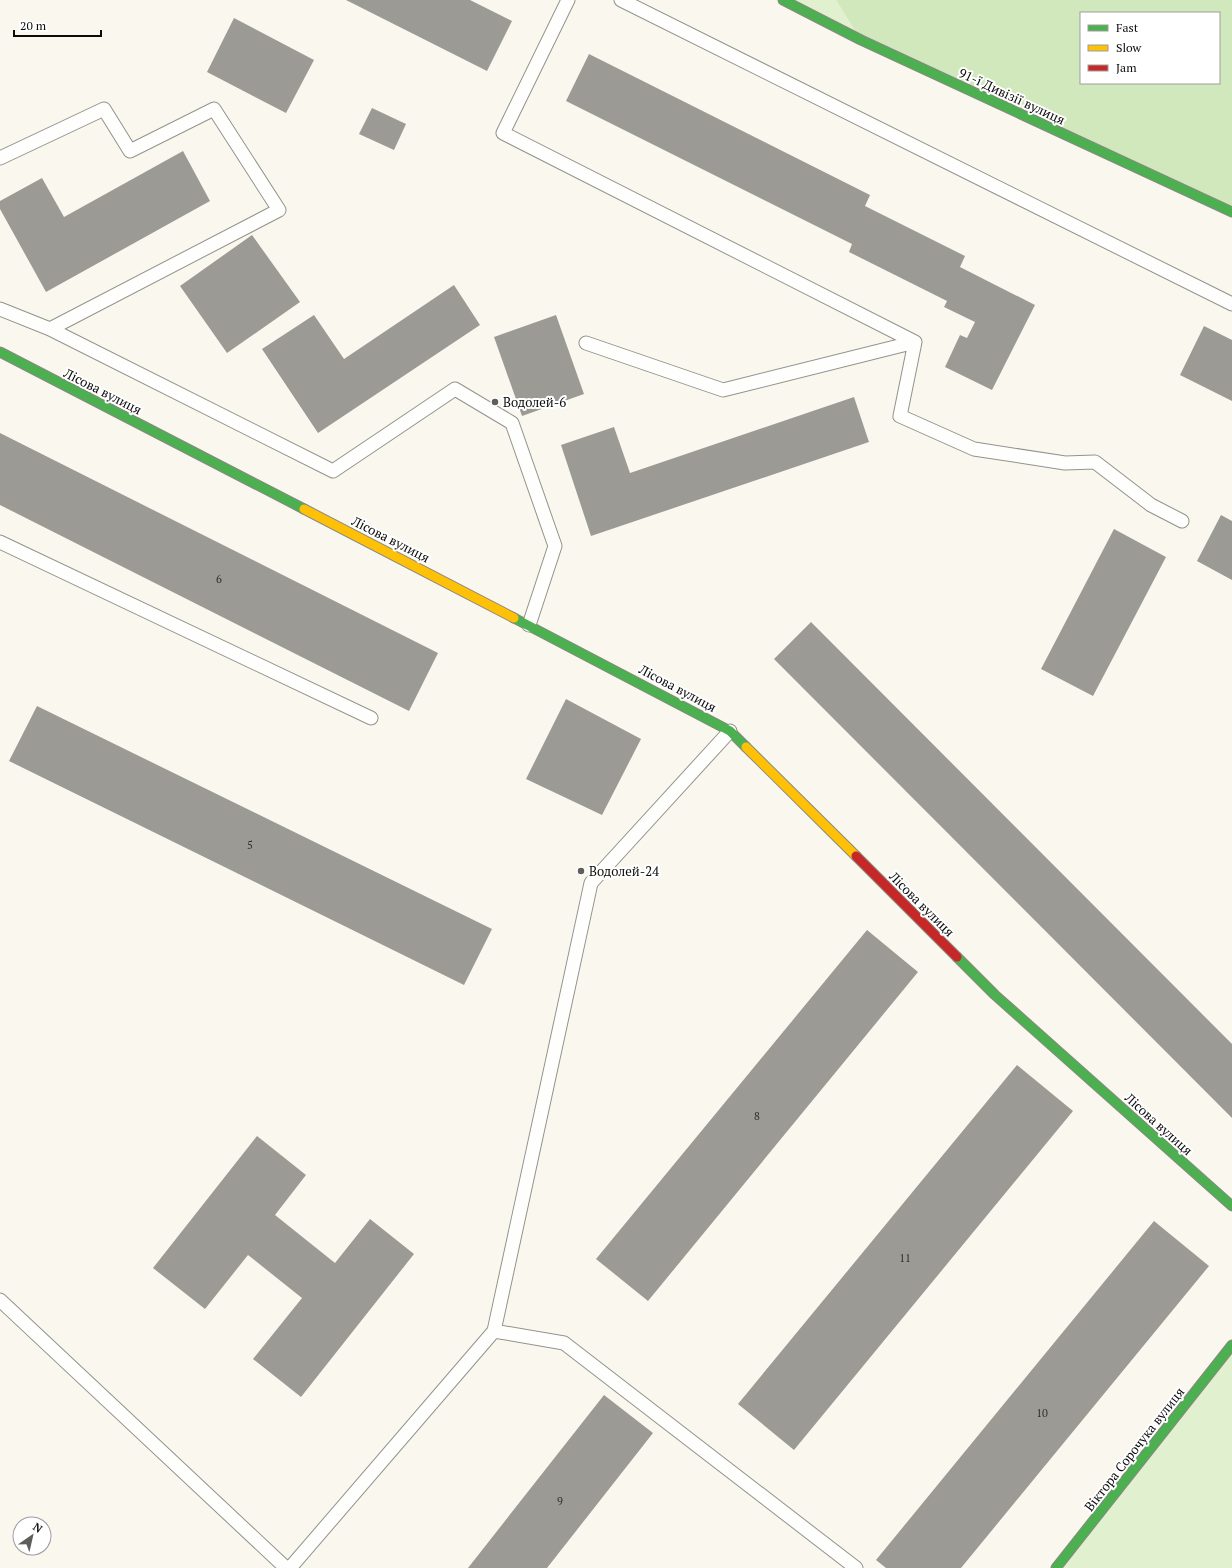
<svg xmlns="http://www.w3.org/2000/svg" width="1232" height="1568" viewBox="0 0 1232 1568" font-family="'PT Serif',serif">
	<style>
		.green { fill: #e1f0ce }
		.forest { fill: #d1e7bc; fill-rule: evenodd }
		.building { fill: #9c9a94 }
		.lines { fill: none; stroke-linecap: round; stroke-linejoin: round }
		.lane-casing { stroke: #93928d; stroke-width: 15 }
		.fast-casing { stroke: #898884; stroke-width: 11 }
		.slow-casing { stroke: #898884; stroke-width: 11 }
		.jam-casing { stroke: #898884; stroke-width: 11 }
		.lane { stroke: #fefefc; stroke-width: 13 }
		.fast { stroke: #4caf50; stroke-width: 9 }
		.slow { stroke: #ffc107; stroke-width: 9 }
		.jam { stroke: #c62828; stroke-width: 9 }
		.poi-dot { fill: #5f5e5a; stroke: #fff; stroke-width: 1.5 }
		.labels { text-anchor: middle; stroke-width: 4; stroke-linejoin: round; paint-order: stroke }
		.number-label { font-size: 11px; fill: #2f2f2d }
		.street-label { font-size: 13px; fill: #0b0b0b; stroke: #fff }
		.poi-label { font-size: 13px; fill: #0b0b0b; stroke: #fff; text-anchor: start }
	</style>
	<rect width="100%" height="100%" fill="#faf8ee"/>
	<path class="green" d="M783,0H836L861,40Z
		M1232,1345V1568H1056Z"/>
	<path class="forest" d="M836,0H1232V212L861,40ZM1081,13H1219V83H1081Z"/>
	<path class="building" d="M346,0H470L512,21L487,71Z
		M234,18L314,60L286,113L207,72Z
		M589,54L870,195L865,206L965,256L960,267L1035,305L992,390L945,367L960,335L967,338L975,322L944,307L947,301L849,252L852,244L566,101Z
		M372,108L406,124L394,150L359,134Z
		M183,151L210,201L46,292L0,209V201L42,178L64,217Z
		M252,235L300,302L227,353L180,286Z
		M454,285L480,325L318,433L262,349L314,315L344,359Z
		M556,315L584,394L522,416L494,337Z
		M1204,326L1232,340V401L1180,375Z
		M854,397L869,442L591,536L561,445L614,427L630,473Z
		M0,433L438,653L409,711L0,505Z
		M1221,515L1232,521V580L1197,561Z
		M1114,529L1166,557L1093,696L1041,669Z
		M811,622L1232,1044V1118L774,659Z
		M566,699L641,739L602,815L526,779Z
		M37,706L492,929L464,985L9,761Z
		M867,930L918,972L648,1301L596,1259Z
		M1017,1065L1073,1111L794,1450L738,1404Z
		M257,1136L306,1175L275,1215L335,1263L370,1219L414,1254L301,1397L253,1359L302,1298L248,1255L205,1309L153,1268Z
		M1154,1221L1209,1266L961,1568H886L876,1560Z
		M604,1395L653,1433L547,1568H468Z"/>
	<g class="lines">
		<defs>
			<path id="lane" d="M568,0L503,133L915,342L723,390L586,343
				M621,0L1232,304
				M0,158L104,109L130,151L214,109L279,210L50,329L0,309
				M50,329L333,471L455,389L512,423L555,546L529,625
				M915,342L900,416L974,449L1065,463L1095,462L1151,505L1182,521
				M0,542L371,718
				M0,1300L286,1568
				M494,1331L591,883L730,731
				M290,1568L494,1331L564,1343L856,1568"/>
			<path id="fast" d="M783,0L861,40L1232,212
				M0,352L304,509
				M514,618L730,731L746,747
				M957,957L995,995L1232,1206
				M1056,1568L1232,1345"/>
			<path id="slow" d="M304,509L514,618
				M746,747L856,856"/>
			<path id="jam" d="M856,856L957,957"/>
		</defs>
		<use href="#lane" class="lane-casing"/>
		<use href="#fast" class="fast-casing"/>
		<use href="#slow" class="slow-casing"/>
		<use href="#jam" class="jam-casing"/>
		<use href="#lane" class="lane"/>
		<use href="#fast" class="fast"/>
		<use href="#slow" class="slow"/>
		<use href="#jam" class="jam"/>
	</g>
	<g class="poi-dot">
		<circle cx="495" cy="402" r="4"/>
		<circle cx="581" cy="871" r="4"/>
	</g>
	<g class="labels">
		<g class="number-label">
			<text x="219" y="583">6</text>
			<text x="250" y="849">5</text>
			<text x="757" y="1120">8</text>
			<text x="905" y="1262">11</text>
			<text x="1042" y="1417">10</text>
			<text x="560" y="1505">9</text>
		</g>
		<g class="street-label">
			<text transform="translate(1012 96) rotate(25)" y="5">91-ї Дивізії вулиця</text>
			<text transform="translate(103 391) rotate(27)" y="5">Лісова вулиця</text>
			<text transform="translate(391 539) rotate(27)" y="5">Лісова вулиця</text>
			<text transform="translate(678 688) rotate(28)" y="5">Лісова вулиця</text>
			<text transform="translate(922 904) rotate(45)" y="5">Лісова вулиця</text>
			<text transform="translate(1159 1124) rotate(42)" y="5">Лісова вулиця</text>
			<text transform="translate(1134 1449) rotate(-52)" y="5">Віктора Сорочука вулиця</text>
		</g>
		<g class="poi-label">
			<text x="503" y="407">Водолей-6</text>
			<text x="589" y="876">Водолей-24</text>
		</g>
	</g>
	<rect x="1080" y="12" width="140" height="72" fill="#ffffff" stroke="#9d9d9d"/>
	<rect x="1088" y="25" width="20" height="6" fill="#4caf50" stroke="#9d9d9d"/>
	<text x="1116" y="32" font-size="12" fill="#0b0b0b">Fast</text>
	<rect x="1088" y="45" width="20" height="6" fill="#ffc107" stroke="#9d9d9d"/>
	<text x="1116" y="52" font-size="12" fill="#0b0b0b">Slow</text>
	<rect x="1088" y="65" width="20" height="6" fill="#c62828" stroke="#9d9d9d"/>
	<text x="1116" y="72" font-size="12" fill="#0b0b0b">Jam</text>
	<g transform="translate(32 1536) rotate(34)"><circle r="19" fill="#ffffff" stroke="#9d9d9d"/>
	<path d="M0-3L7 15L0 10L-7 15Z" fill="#5f5e5a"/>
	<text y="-6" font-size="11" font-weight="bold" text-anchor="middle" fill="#0b0b0b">N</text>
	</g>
	<path d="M14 30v6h87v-6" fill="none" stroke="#0b0b0b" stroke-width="2"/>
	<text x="20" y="30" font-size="12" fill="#0b0b0b" stroke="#ffffff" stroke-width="3" paint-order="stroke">20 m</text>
</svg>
